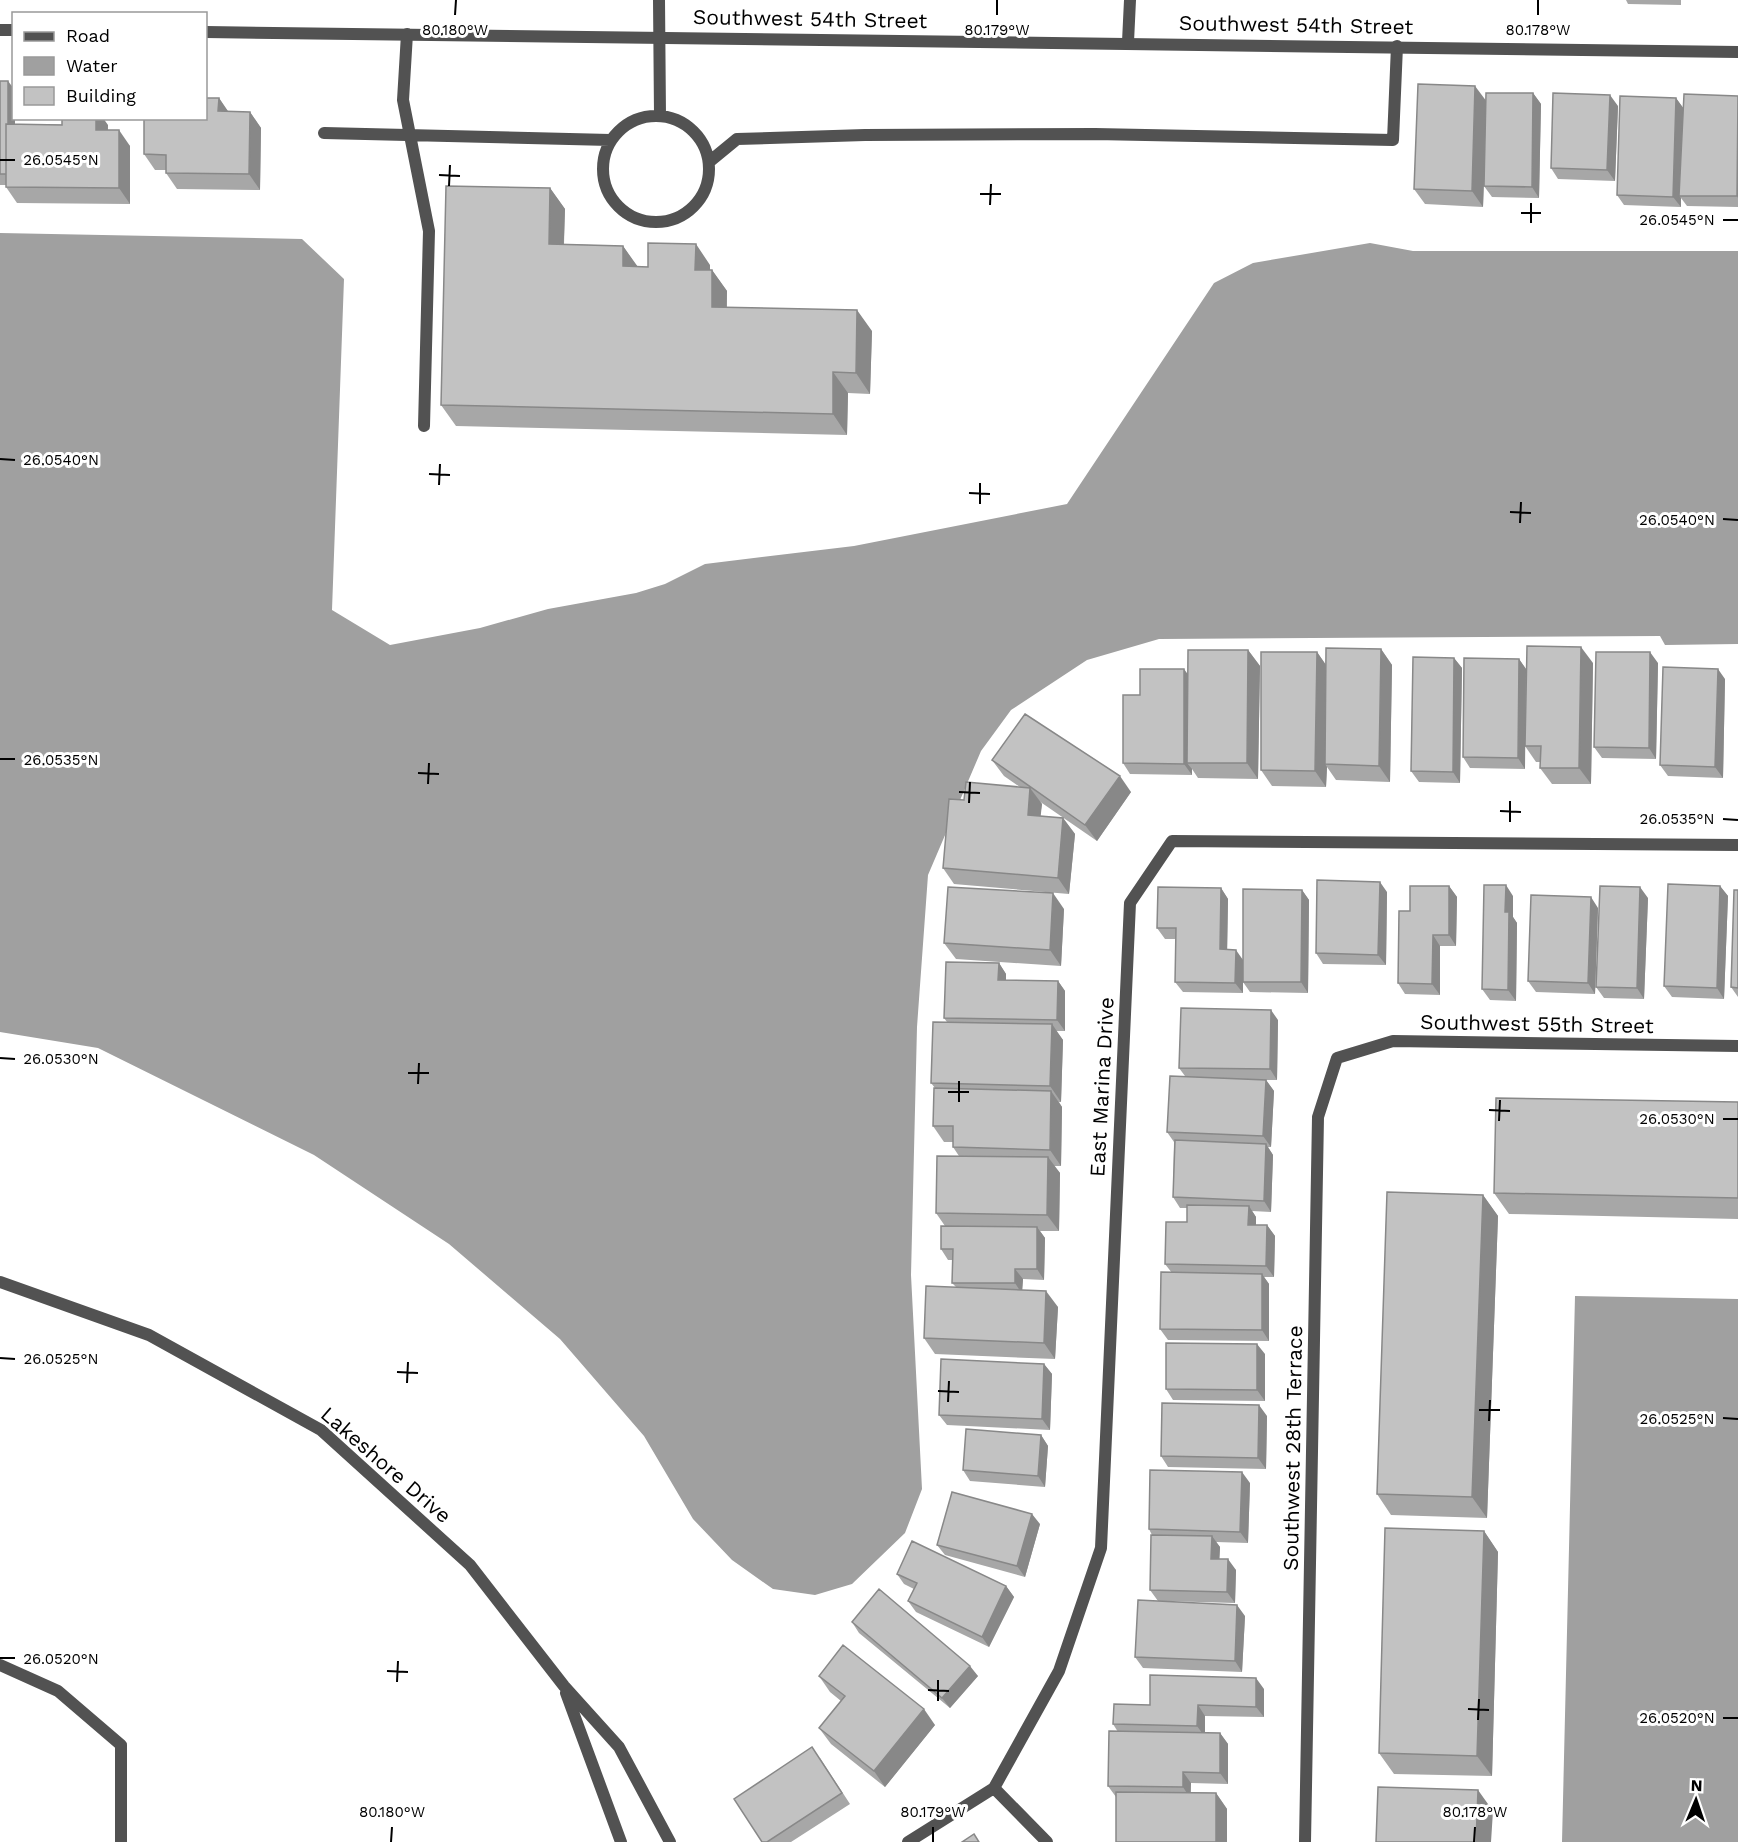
<svg xmlns="http://www.w3.org/2000/svg" width="1738" height="1842" viewBox="0 0 1738 1842" font-family="'Work Sans',sans-serif">
	<style>
		.water { fill: #a0a0a0 }
		.lines { fill: none; stroke-linecap: round; stroke-linejoin: round }
		.lane { stroke: #525252; stroke-width: 12 }
		.street { stroke: #525252; stroke-width: 12 }
		.wall { fill: #a7a7a7 }
		.shaded-wall { fill: #888 }
		.building { fill: #c2c2c2; stroke: #888; stroke-width: 1.5 }
		.ticks { fill: none; stroke: #000; stroke-width: 2 }
		.labels { text-anchor: middle; stroke-width: 6; stroke-linejoin: round; paint-order: stroke }
		.street-label { font-size: 21px; fill: #000; stroke: #fff }
		.ticks-label { font-size: 15px; text-anchor: middle; fill: #000; stroke: #fff; stroke-width: 6; stroke-linejoin: round; paint-order: stroke }
	</style>
	<rect width="100%" height="100%" fill="#fff"/>
	<path class="water" d="M0,233L302,239L344,279L332,610L390,645L480,628L548,609L636,593L665,584L705,564L854,546L1067,504L1214,283L1253,263L1370,243L1413,251H1738V644L1665,645L1660,636L1159,639L1087,660L1011,710L981,751L928,875L917,1027L911,1275L922,1489L905,1533L852,1584L815,1595L773,1589L732,1560L693,1519L644,1436L560,1339L449,1244L314,1155L98,1048L0,1032Z
		M1575,1296L1738,1299V1842H1562Z"/>
	<g class="lines">
		<path class="lane" d="M659,0L660,115
			M407,34L403,100L429,231L424,426
			M1128,42L1130,0
			M603 169a53 53 0 1 1 106 0a53 53 0 1 1-106 0Z
			M324,133L610,140
			M709,162L737,139L865,135L1095,134L1393,140L1397,46"/>
		<path class="street" d="M0,30H14
			M206,32L1738,52
			M0,1282L149,1335L321,1430L470,1565L564,1686L619,1747L670,1842
			M0,1665L58,1691L121,1745V1842
			M566,1693L621,1842
			M994,1788L1047,1842
			M908,1842L994,1788L1059,1671L1101,1548L1130,903L1172,841L1738,845
			M1305,1842L1318,1117L1337,1058L1393,1041L1738,1046"/>
	</g>
	<path class="wall" d="M1626,0H1681V5L1628,4Z
		M0,81L14,118H15V124L108,125V130L130,146V204L17,203L6,187V185H0Z
		M1533,93L1541,104L1539,198L1492,197L1484,186L1485,146L1483,207L1425,204L1414,189L1486,101Z
		M1738,96V207L1687,206L1681,198V207L1624,205L1617,195L1676,98L1683,108Z
		M219,98L228,112H250L261,128L260,190L177,189L166,173V170H155L144,154Z
		M1618,106L1615,181L1558,179L1551,168Z
		M550,188L565,209L564,244L623,246L637,267L710,265V270H712L727,291V307L872,331L870,394L848,393L847,435L456,426L441,405Z
		M1381,649L1392,665L1390,782L1336,780L1327,767L1326,787L1272,786L1261,770L1317,652L1326,665Z
		M1248,650L1260,666L1258,779L1198,778L1192,769V775L1130,774L1123,763L1140,695Z
		M1454,658L1462,668L1460,783L1419,782L1411,771Z
		M1519,659L1526,669L1593,663L1591,784H1552L1540,768L1541,762H1536L1525,746V769L1470,768L1463,757Z
		M1658,663L1656,759L1602,758L1594,747Z
		M1725,679L1723,778L1668,776L1660,765Z
		M992,760L1131,792L1097,841L1039,801L1042,804L1040,816L1063,818L1075,834L1069,894L954,884L943,868L964,800L1020,787L1004,776Z
		M1449,886L1457,897L1456,946H1440V995L1405,994L1398,983L1410,911Z
		M1720,886L1728,896L1724,999L1672,997L1664,986Z
		M1221,888L1228,899L1227,949L1243,960L1302,890L1309,900L1308,993L1250,992L1243,982V993L1183,992L1175,982L1176,939H1165L1157,928Z
		M1738,890V997L1731,987Z
		M1387,892L1386,965L1323,964L1316,953Z
		M1513,896V917L1517,923L1516,1001L1490,1000L1482,989Z
		M1648,898L1644,999L1604,998L1596,987Z
		M1598,908L1595,994L1536,992L1528,981Z
		M1064,909L1061,966L956,959L944,943Z
		M999,963L1006,974V980L1058,981L1065,991V1031H1056L1063,1040L1061,1102H1059L1062,1107L1061,1166H1054L1060,1173L1059,1231H1040L1045,1238L1044,1280L1023,1279L1022,1290L1058,1307L1055,1359L935,1354L924,1338L956,1287L952,1283L953,1260H948L941,1249L945,1226L936,1213L959,1156L953,1147V1142H944L933,1126L935,1088L931,1083L947,1022L944,1018Z
		M1278,1020L1277,1080H1263H1266L1274,1091L1271,1147H1268L1273,1155L1271,1212L1252,1211L1256,1217V1225H1267L1275,1236L1274,1277H1264L1269,1284V1341L1168,1340L1160,1329L1172,1273L1165,1264L1187,1222V1208H1180L1173,1197L1174,1142L1167,1132L1185,1076L1179,1068Z
		M1738,1102V1219L1509,1214L1494,1193Z
		M1483,1195L1498,1216L1487,1518L1391,1515L1377,1494Z
		M1265,1354V1401L1173,1400L1166,1389Z
		M1044,1364L1052,1374L1050,1430L947,1425L939,1415Z
		M1267,1416L1266,1469L1168,1467L1161,1456Z
		M1041,1435L1048,1446L1045,1487L970,1481L963,1470Z
		M1250,1483L1248,1543L1216,1542L1220,1547L1219,1559L1236,1570L1235,1603L1163,1601L1245,1616L1242,1672L1143,1668L1135,1657L1158,1601L1150,1590L1152,1535L1149,1529Z
		M1040,1524L1025,1577L945,1555L937,1545Z
		M1484,1531L1498,1552L1492,1776L1394,1774L1379,1753Z
		M897,1574L1006,1586L1014,1597L989,1647L916,1612L908,1601L914,1589L904,1584Z
		M852,1622L978,1676L950,1708L859,1633Z
		M819,1676L935,1725L885,1787L831,1744L819,1728L841,1701L830,1692Z
		M1264,1689V1717L1205,1716V1733H1220L1228,1744V1784L1191,1783V1792L1216,1793L1227,1809V1842H1116V1797L1108,1786L1118,1732L1113,1724Z
		M820,1758L850,1804L791,1842H762Z"/>
	<path class="shaded-wall" d="M8,81L14,89V118H15V185L7,174Z
		M1475,86L1487,102L1483,207L1472,191Z
		M1533,93L1541,104L1539,198L1532,187Z
		M1610,95L1618,106L1615,181L1607,170Z
		M219,98L230,114L218,111Z
		M1676,98L1684,109L1679,196L1681,198V207L1673,197Z
		M250,112L261,128L260,190L249,174Z
		M96,118H103L108,125L107,146L96,130Z
		M119,130L130,146V204L119,188Z
		M1738,138V198L1737,196Z
		M550,188L565,209L563,265L549,244Z
		M696,244L710,265V291L695,270Z
		M623,246L638,267L623,266Z
		M712,270L727,291L726,328L712,307Z
		M857,310L872,331L870,394L856,373Z
		M833,372L848,393L847,435L833,414Z
		M1581,647L1593,663L1591,784L1579,768Z
		M1381,649L1392,665L1390,782L1379,766Z
		M1248,650L1260,666L1258,779L1247,763Z
		M1317,652L1328,668L1325,764L1327,767L1326,787L1315,771Z
		M1650,652L1658,663L1656,759L1649,748Z
		M1454,658L1462,668L1460,783L1453,772Z
		M1519,659L1526,669L1525,769L1518,758Z
		M1184,669L1192,680L1187,763L1192,769V775L1184,764Z
		M1718,669L1725,679L1723,778L1715,767Z
		M1120,776L1131,792L1097,841L1085,825Z
		M1030,788L1042,804L1039,831L1028,815Z
		M1063,818L1075,834L1069,894L1058,878Z
		M1380,882L1387,892L1386,965L1378,955Z
		M1506,885L1513,896V917L1517,923L1516,1001L1508,990L1505,912Z
		M1449,886L1457,897L1456,946L1449,935Z
		M1720,886L1728,896L1724,999L1717,988Z
		M1640,887L1648,898L1644,999L1637,988Z
		M1221,888L1228,899L1227,960L1220,949Z
		M1302,890L1309,900L1308,993L1301,982Z
		M1053,893L1064,909L1061,966L1050,950Z
		M1591,897L1598,908L1595,994L1588,983Z
		M1433,935L1440,946V995L1432,984Z
		M1236,950L1243,960V993L1235,983Z
		M999,963L1006,974V991L998,980Z
		M1058,981L1065,991V1031L1057,1020Z
		M1271,1010L1278,1020L1277,1080L1270,1069Z
		M1052,1024L1063,1040L1061,1102L1050,1086Z
		M1266,1080L1274,1091L1271,1147L1263,1136Z
		M1051,1091L1062,1107L1061,1166L1050,1150Z
		M1266,1144L1273,1155L1271,1212L1264,1201Z
		M1048,1157L1060,1173L1059,1231L1047,1215Z
		M1483,1195L1498,1216L1487,1518L1472,1497Z
		M1249,1206L1256,1217V1236L1248,1225Z
		M1267,1225L1275,1236L1274,1277L1266,1266Z
		M1037,1227L1045,1238L1044,1280L1037,1269Z
		M1015,1269L1023,1279L1022,1294L1015,1283Z
		M1262,1274L1269,1284V1341L1262,1330Z
		M1046,1291L1058,1307L1055,1359L1044,1343Z
		M1257,1344L1265,1354V1401L1257,1390Z
		M1044,1364L1052,1374L1050,1430L1042,1419Z
		M1259,1405L1267,1416L1266,1469L1258,1458Z
		M1041,1435L1048,1446L1045,1487L1038,1476Z
		M1242,1472L1250,1483L1248,1543L1240,1532Z
		M1032,1514L1040,1524L1025,1577L1017,1566Z
		M1484,1531L1498,1552L1492,1776L1477,1756Z
		M1212,1536L1220,1547L1219,1570L1211,1559Z
		M1228,1559L1236,1570L1235,1603L1227,1592Z
		M1006,1586L1014,1597L989,1647L982,1637Z
		M1237,1605L1245,1616L1242,1672L1235,1661Z
		M970,1666L978,1676L950,1708L942,1698Z
		M1256,1678L1264,1689V1717L1256,1707Z
		M1198,1705L1205,1716V1737L1197,1726Z
		M924,1709L935,1725L885,1787L874,1771Z
		M1220,1733L1228,1744V1784L1220,1773Z
		M1183,1772L1191,1783L1190,1798L1183,1787Z
		M1478,1790L1493,1811L1491,1842H1476Z
		M1216,1793L1227,1809V1842H1216Z"/>
	<path class="building" d="M0,81H8V124H6V174H0Z
		M1418,84L1475,86L1472,191L1414,189Z
		M1486,93H1533L1532,187L1484,186Z
		M1553,93L1610,95L1607,170L1551,168Z
		M1684,94L1738,96L1737,196H1679Z
		M1620,96L1676,98L1673,197L1617,195Z
		M206,98H219L218,111L250,112L249,174L166,173V155L144,154V118H206Z
		M62,118H96V130H119V188L6,187V124L62,125Z
		M446,186L550,188L549,244L623,246V266L648,267V243L696,244L695,270H712V307L857,310L856,373L833,372V414L441,405Z
		M1527,646L1581,647L1579,768H1540L1541,746H1525Z
		M1326,648L1381,649L1379,766L1325,764Z
		M1188,650H1248L1247,763H1187Z
		M1261,652H1317L1315,771L1261,770Z
		M1596,652H1650L1649,748L1594,747Z
		M1413,657L1454,658L1453,772L1411,771Z
		M1464,658L1519,659L1518,758L1463,757Z
		M1663,667L1718,669L1715,767L1660,765Z
		M1140,669H1184V764L1123,763V695H1140Z
		M1025,714L1120,776L1085,825L992,760Z
		M966,782L1030,788L1028,815L1063,818L1058,878L943,868L949,799L964,800Z
		M1317,880L1380,882L1378,955L1316,953Z
		M1668,884L1720,886L1717,988L1664,986Z
		M1484,885H1506L1505,912H1509L1508,990L1482,989Z
		M1410,886H1449V935H1433L1432,984L1398,983L1399,911H1410Z
		M1600,886L1640,887L1637,988L1596,987Z
		M948,887L1053,893L1050,950L944,943Z
		M1158,887L1221,888L1220,949L1236,950L1235,983L1175,982L1176,928H1157Z
		M1243,889L1302,890L1301,982H1243Z
		M1734,890H1738V988L1731,987Z
		M1531,895L1591,897L1588,983L1528,981Z
		M946,962L999,963L998,980L1058,981L1057,1020L944,1018Z
		M1181,1008L1271,1010L1270,1069L1179,1068Z
		M933,1022L1052,1024L1050,1086L931,1083Z
		M1170,1076L1266,1080L1263,1136L1167,1132Z
		M934,1088L1051,1091L1050,1150L953,1147V1126H933Z
		M1496,1098L1738,1102V1198L1494,1193Z
		M1175,1140L1266,1144L1264,1201L1173,1197Z
		M937,1156L1048,1157L1047,1215L936,1213Z
		M1387,1192L1483,1195L1472,1497L1377,1494Z
		M1187,1205L1249,1206L1248,1225H1267L1266,1266L1165,1264L1166,1222H1187Z
		M941,1226L1037,1227V1269H1015V1283H952L953,1249H941Z
		M1161,1272L1262,1274V1330L1160,1329Z
		M926,1286L1046,1291L1044,1343L924,1338Z
		M1166,1343L1257,1344V1390L1166,1389Z
		M941,1359L1044,1364L1042,1419L939,1415Z
		M1162,1403L1259,1405L1258,1458L1161,1456Z
		M966,1429L1041,1435L1038,1476L963,1470Z
		M1150,1470L1242,1472L1240,1532L1149,1529Z
		M952,1492L1032,1514L1017,1566L937,1545Z
		M1385,1528L1484,1531L1477,1756L1379,1753Z
		M1151,1535L1212,1536L1211,1559H1228L1227,1592L1150,1590Z
		M912,1541L1006,1586L982,1637L908,1601L917,1583L897,1574Z
		M879,1589L970,1666L942,1698L852,1622Z
		M1138,1600L1237,1605L1235,1661L1135,1657Z
		M843,1645L924,1709L874,1771L819,1728L845,1696L819,1676Z
		M1150,1675L1256,1678V1707L1198,1705L1197,1726L1113,1724L1114,1704L1150,1705Z
		M1109,1731L1220,1733V1773L1183,1772V1787L1108,1786Z
		M812,1747L842,1793L767,1842H762L734,1799Z
		M1378,1787L1478,1790L1476,1842H1376Z
		M1116,1792L1216,1793V1842H1116Z
		M974,1834L979,1842H962Z"/>
	<path class="ticks" d="M455,15L456,0M997,15V0M1538,15V0M0,160H15M439,175L460,176M449,186L450,165M980,194H1001M990,205L991,184M1521,213H1541M1723,220H1738M1531,223V203M0,459L15,460M429,474L450,475M439,485L440,464M969,493L990,494M980,504V483M1510,512L1531,513M1723,519L1738,520M1520,523L1521,502M0,759H15M418,773L439,774M428,784L429,763M959,792L980,793M969,803L970,782M1500,811L1521,812M1723,819L1738,820M1510,822V801M0,1058L15,1059M408,1073H429M418,1084L419,1063M948,1092H969M959,1102V1081M1489,1110L1510,1111M1723,1119H1738M1499,1121L1500,1100M0,1358L15,1359M397,1372L418,1373M407,1383L408,1362M938,1391L959,1392M948,1402L949,1381M1479,1410H1500M1723,1418L1738,1419M1489,1421L1490,1400M0,1658H15M387,1671L408,1672M397,1682L398,1661M928,1690L949,1691M938,1701V1680M1468,1709L1489,1710M1723,1718H1738M1478,1720L1479,1699M391,1842L392,1827M933,1842V1827M1474,1842L1475,1827"/>
	<g class="labels">
		<g class="street-label">
			<text transform="translate(810 19) rotate(1)" y="7">Southwest 54th Street</text>
			<text transform="translate(1296 25) rotate(1)" y="7">Southwest 54th Street</text>
			<text transform="translate(1537 1024) rotate(1)" y="7">Southwest 55th Street</text>
			<text transform="translate(1102 1087) rotate(-87)" y="7">East Marina Drive</text>
			<text transform="translate(1293 1448) rotate(-89)" y="7">Southwest 28th Terrace</text>
			<text transform="translate(386 1465) rotate(41)" y="7">Lakeshore Drive</text>
		</g>
	</g>
	<g class="ticks-label">
		<text x="455" y="35">80.180°W</text>
		<text x="997" y="35">80.179°W</text>
		<text x="1538" y="35">80.178°W</text>
		<text x="61" y="165">26.0545°N</text>
		<text x="1677" y="225">26.0545°N</text>
		<text x="61" y="465">26.0540°N</text>
		<text x="1677" y="525">26.0540°N</text>
		<text x="61" y="765">26.0535°N</text>
		<text x="1677" y="824">26.0535°N</text>
		<text x="61" y="1064">26.0530°N</text>
		<text x="1677" y="1124">26.0530°N</text>
		<text x="61" y="1364">26.0525°N</text>
		<text x="1677" y="1424">26.0525°N</text>
		<text x="61" y="1664">26.0520°N</text>
		<text x="1677" y="1723">26.0520°N</text>
		<text x="392" y="1817">80.180°W</text>
		<text x="933" y="1817">80.179°W</text>
		<text x="1475" y="1817">80.178°W</text>
	</g>
	<rect x="12" y="12" width="195" height="108" fill="#ffffff" stroke="#999999" stroke-width="1.5"/>
	<rect x="24" y="32" width="30" height="9" fill="#525252" stroke="#999999" stroke-width="1.5"/>
	<text x="66" y="42" font-size="18" fill="#000000">Road</text>
	<rect x="24" y="57" width="30" height="18" fill="#a0a0a0" stroke="#999999" stroke-width="1.5"/>
	<text x="66" y="72" font-size="18" fill="#000000">Water</text>
	<rect x="24" y="87" width="30" height="18" fill="#c2c2c2" stroke="#999999" stroke-width="1.5"/>
	<text x="66" y="102" font-size="18" fill="#000000">Building</text>
	<g transform="translate(1696 1800) rotate(2)" stroke="#ffffff" stroke-width="4.5" paint-order="stroke">
	<path d="M0-4.5L10 22L0 15L-10 22Z" fill="#000000"/>
	<text y="-9" font-size="16" font-weight="bold" text-anchor="middle" fill="#000000">N</text>
	</g>
</svg>
